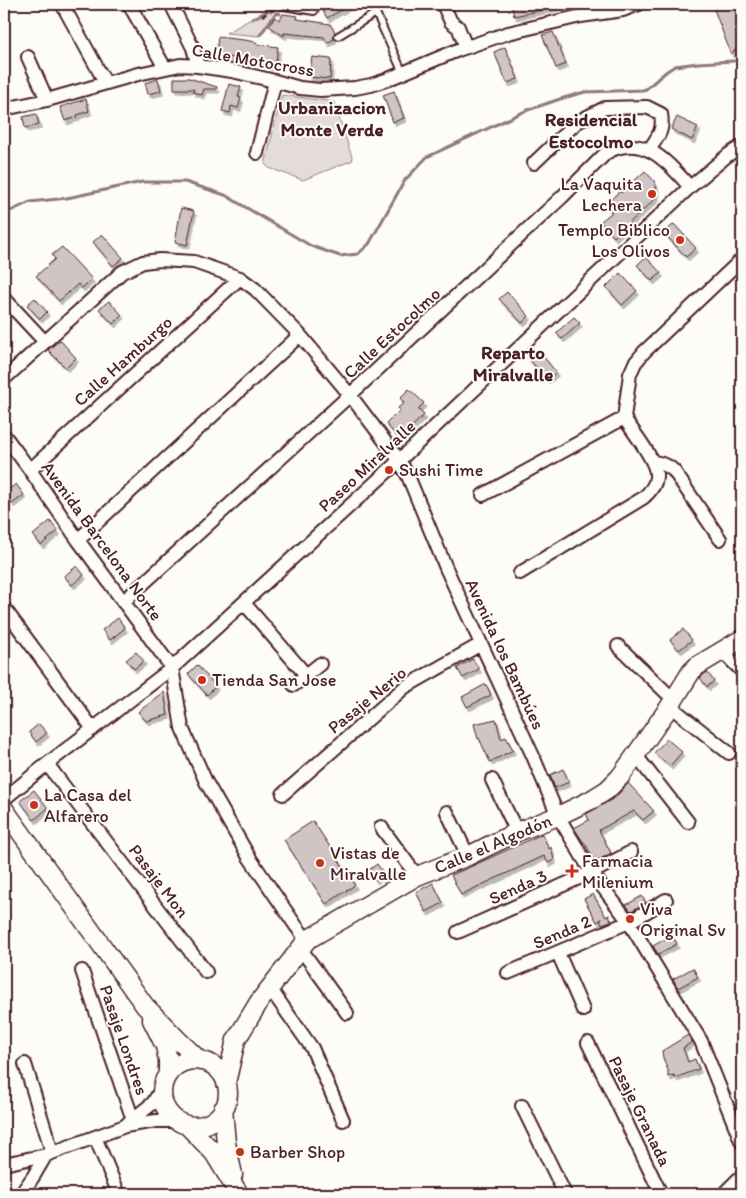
<svg xmlns="http://www.w3.org/2000/svg" width="746" height="1198" viewBox="0 0 746 1198" font-family="Itim,sans-serif">
	<style>
		.green { fill: #e3dcda; stroke: #967e82 }
		.lines { fill: none; stroke-linecap: round; stroke-linejoin: round }
		.stream { stroke: #91777b; stroke-width: 3 }
		.building { fill: #d0c5c4; stroke: #4a1f2b; filter: url(#shadow) }
		.lane-casing { stroke: #4a1f2b; stroke-width: 10 }
		.street-casing { stroke: #4a1f2b; stroke-width: 16 }
		.secondary-casing { stroke: #4a1f2b; stroke-width: 21 }
		.primary-casing { stroke: #4a1f2b; stroke-width: 24 }
		.path { stroke: #4a1f2b; stroke-width: 2; stroke-dasharray: 5 4; stroke-linecap: butt }
		.lane { stroke: #fdfcf7; stroke-width: 6 }
		.street { stroke: #fdfcf7; stroke-width: 12 }
		.secondary { stroke: #fdfcf7; stroke-width: 18 }
		.primary { stroke: #fdfcf7; stroke-width: 20 }
		.poi-dot { fill: #c8321e; stroke: #fdfcf7; stroke-width: 2 }
		.labels { text-anchor: middle; stroke-width: 4; stroke-linejoin: round; paint-order: stroke }
		.street-label { font-size: 18px; fill: #4a1f2b; stroke: #fdfcf7 }
		.poi-label { font-size: 18px; fill: #4a1f2b; stroke: #fdfcf7; text-anchor: start }
		.neighbourhood-label { font-size: 19px; font-weight: bold; fill: #4a1f2b; stroke: #fdfcf7 }
	</style>
	<defs>
		<filter id="shadow"><feDropShadow dx="2.5" dy="4" stdDeviation="0" flood-color="#0004"/></filter>
	</defs>
	<rect width="100%" height="100%" fill="#fdfcf7"/>
	<filter id="ink" filterUnits="userSpaceOnUse"><feTurbulence type="fractalNoise" baseFrequency=".02" numOctaves="2"/><feDisplacementMap in="SourceGraphic" scale="10" xChannelSelector="R" yChannelSelector="G"/><feConvolveMatrix kernelMatrix="1 2 1 2 8 2 1 2 1" color-interpolation-filters="sRGB"/></filter>
	<g filter="url(#ink)">
		<path class="green" d="M278,4H281L280,14H276L260,36L226,33Z
			M282,95L334,102L353,160L303,180L269,168L265,164Z"/>
		<g class="lines">
			<path class="stream" d="M252,19L281,4
				M260,35L276,13L280,14
				M4,214L30,202L67,198L142,182H185L225,195L311,246L340,256L358,254L369,244L405,180L427,157L525,111L560,99L585,92L643,90L646,89L667,71L675,66L698,63L734,61"/>
		</g>
		<path class="building" d="M319,4H352L327,18Z
			M511,4H557V7L514,16Z
			M712,4H742V44L731,54Z
			M283,14L298,16L297,19L330,24L335,32L333,36L334,39L327,43L324,37L284,33V36L269,26L275,17L280,20Z
			M553,32L566,64L556,68L542,35Z
			M218,37L244,40L256,42V44L278,47L275,67L265,66L266,61L216,56Z
			M505,47L518,79L507,83L494,52Z
			M312,57L331,59L330,79L309,77Z
			M174,78H189L217,87V89H204L202,95L193,92L194,89H174Z
			M158,79L161,91L148,94L145,83Z
			M229,84L241,87L238,97L241,98L238,108L231,106L230,113L222,111Z
			M394,91L404,118L393,122L383,95Z
			M86,99L89,111L77,115V117L65,121L60,107Z
			M36,114L39,125L25,128L23,117Z
			M677,117L698,127L692,140L671,129Z
			M645,171L655,182L657,191L656,198L614,237L600,222L612,212L605,205L620,191L621,193Z
			M181,208L194,211L187,245L175,242Z
			M674,224L696,248L686,257L664,233Z
			M102,234L123,258L113,266L93,242Z
			M62,247L92,279L82,288L78,284L59,301L36,276L55,259L52,255Z
			M646,257L661,273L652,281L637,265Z
			M620,273L637,291L622,305L606,287Z
			M507,292L529,316L522,323L499,299Z
			M35,298L47,312L40,319L27,305Z
			M109,301L122,315L113,324L99,309Z
			M574,317L580,323L562,339L556,333Z
			M60,340L76,358L66,368L48,350Z
			M538,350L556,372L547,380L528,358Z
			M409,389L424,403L418,409L424,415L403,435H396L386,424L400,410L398,408L404,403L400,398Z
			M16,484L24,495L12,504L4,493Z
			M50,521L58,531L41,545L33,535Z
			M77,566L84,575L72,585L64,576Z
			M118,618L125,628L110,640L102,630Z
			M683,629L692,640L679,650L670,640Z
			M136,652L144,661L134,669L126,660Z
			M473,659L479,669L463,678L457,668Z
			M197,665L216,686L207,695L188,674Z
			M707,672L714,681L707,687L700,678Z
			M486,684L491,695L467,707L462,697Z
			M164,692L168,715L146,721L138,712Z
			M496,719L501,739L506,737L513,750L490,762L479,738L478,739L474,724Z
			M39,724L47,733L36,742L29,732Z
			M667,739L682,752L670,766L654,753Z
			M563,769L569,782L555,788L550,775Z
			M628,783L654,811L643,820L634,811L599,830L611,853L595,862L585,843H584L574,828L589,820L586,814L616,797Z
			M34,790L48,808L34,820L20,801Z
			M313,821L355,885L326,904L284,840Z
			M542,834L549,849L551,847L554,860L548,863L544,856L477,887L461,895L451,875L468,868Z
			M377,864L384,874L375,880L369,870Z
			M433,883L443,903L426,912L416,892Z
			M593,894L606,917L609,915L611,921L602,924L600,920L602,919L597,922L584,899Z
			M642,896L646,903L631,911L626,905Z
			M672,935L677,944L658,954L653,946Z
			M693,968L698,977L678,988L673,979Z
			M688,1035L692,1042L683,1048L688,1062L695,1059L699,1069L675,1078L674,1075L668,1077V1070L663,1058L662,1051Z"/>
		<g class="lines">
			<defs>
				<path id="lane" d="M284,6L314,11
					M338,36L376,13L403,73"/>
				<path id="street" d="M62,4L105,82
					M129,4L165,68
					M171,4L193,48L198,66
					M443,4L451,22L458,27L466,47
					M28,57L47,100
					M4,109L47,100L138,74L180,65L198,66L232,71L275,81L300,88L320,90L355,88L371,85L386,80L458,50L508,33L581,16L623,10L639,4
					M257,153L275,81
					M534,163L577,122L605,108L647,107L661,114C664,131 658,136 649,150
					M4,298L45,342
					M4,379L122,272L143,262L160,260L194,262L240,278L255,289L300,335L350,395L399,460L408,476L446,568L533,756L558,816L592,873L629,922L701,1041L742,1143
					M4,435L30,470L78,540L172,668L182,728L206,782L249,857L296,926L307,940
					M653,462C662,463 668,465 674,471L720,539
					M30,470L240,278
					M483,495L624,418
					M78,540L300,335
					M520,573L643,498C650,492 657,483 656,474C656,460 632,430 624,418L630,374L635,363L644,352L742,259
					M123,602L350,395L562,197L606,153C643,131 668,163 690,187
					M244,603L306,675
					M4,608L93,729
					M618,646L674,700
					M722,651L742,671
					M294,685L320,664
					M670,706L729,753
					M635,756L641,762L688,822
					M47,764L206,972
					M492,780L517,832
					M283,794L405,687L481,644
					M4,799L47,764L172,668L389,470L690,187L728,155L742,146
					M447,812L468,856
					M381,827L417,876
					M458,932L597,870L631,852
					M300,948L347,1013
					M558,953L583,1010
					M82,971L133,1120
					M508,973L629,922L666,900
					M269,987L312,1048L343,1120
					M588,1043L661,1194
					M25,1064L52,1152
					M522,1106L565,1194
					M127,1124L153,1103L163,1086
					M95,1137L119,1194
					M4,1164L46,1155L125,1126L156,1121H177
					M21,1194L33,1177L46,1155"/>
				<path id="secondary" d="M4,809L145,1006L178,1040L200,1061
					M152,1020L165,1046L168,1060V1074
					M162 1093a33 33 0 1 1 66 0a33 33 0 1 1-66 0Z
					M226,1083L236,1040L259,1002L307,940L417,876L468,856L517,832L558,816L591,800L607,790L620,777L635,756L670,706L691,672L697,666L742,639
					M223,1109L226,1143L233,1175
					M187,1125L214,1153L239,1194"/>
				<path id="primary" d="M729,1194L742,1181"/>
			</defs>
			<use href="#lane" class="lane-casing"/>
			<use href="#street" class="street-casing"/>
			<use href="#secondary" class="secondary-casing"/>
			<use href="#primary" class="primary-casing"/>
			<path class="path" d="M262,16L276,9"/>
			<use href="#lane" class="lane"/>
			<use href="#street" class="street"/>
			<use href="#secondary" class="secondary"/>
			<use href="#primary" class="primary"/>
		</g>
	</g>
	<g class="poi-dot">
		<circle cx="652" cy="194" r="5"/>
		<circle cx="680" cy="240" r="5"/>
		<circle cx="389" cy="470" r="5"/>
		<circle cx="202" cy="680" r="5"/>
		<circle cx="34" cy="805" r="5"/>
		<circle cx="320" cy="863" r="5"/>
		<path d="M569.5 863.5h5v5h5v5h-5v5h-5v-5h-5v-5h5z"/>
		<circle cx="630" cy="919" r="5"/>
		<circle cx="240" cy="1152" r="5"/>
	</g>
	<g class="labels">
		<g class="street-label">
			<text transform="translate(253 60) rotate(10)" y="6">Calle Motocross</text>
			<text transform="translate(392 333) rotate(-43)" y="6">Calle Estocolmo</text>
			<text transform="translate(123 361) rotate(-42)" y="6">Calle Hamburgo</text>
			<text transform="translate(367 466) rotate(-43)" y="6">Paseo Miralvalle</text>
			<text transform="translate(102 541) rotate(54)" y="6">Avenida Barcelona Norte</text>
			<text transform="translate(505 654) rotate(65)" y="6">Avenida los Bambúes</text>
			<text transform="translate(367 700) rotate(-39)" y="6">Pasaje Nerio</text>
			<text transform="translate(493 844) rotate(-23)" y="6">Calle el Algodón</text>
			<text transform="translate(159 881) rotate(53)" y="6">Pasaje Mon</text>
			<text transform="translate(518 887) rotate(-24)" y="6">Senda 3</text>
			<text transform="translate(562 932) rotate(-23)" y="6">Senda 2</text>
			<text transform="translate(124 1040) rotate(71)" y="6">Pasaje Londres</text>
			<text transform="translate(640 1111) rotate(64)" y="6">Pasaje Granada</text>
		</g>
		<g class="poi-label">
			<text x="642" y="190" text-anchor="end">La Vaquita<tspan x="642" dy="21">Lechera</tspan></text>
			<text x="670" y="236" text-anchor="end">Templo Biblico<tspan x="670" dy="21">Los Olivos</tspan></text>
			<text x="399" y="476">Sushi Time</text>
			<text x="212" y="686">Tienda San Jose</text>
			<text x="44" y="801">La Casa del<tspan x="44" dy="21">Alfarero</tspan></text>
			<text x="330" y="859">Vistas de<tspan x="330" dy="21">Miralvalle</tspan></text>
			<text x="582" y="867">Farmacia<tspan x="582" dy="21">Milenium</tspan></text>
			<text x="640" y="915">Viva<tspan x="640" dy="21">Original Sv</tspan></text>
			<text x="250" y="1158">Barber Shop</text>
		</g>
		<g class="neighbourhood-label">
			<text x="332" y="114">Urbanizacion<tspan x="332" dy="22">Monte Verde</tspan></text>
			<text x="591" y="126">Residencial<tspan x="591" dy="22">Estocolmo</tspan></text>
			<text x="513" y="359">Reparto<tspan x="513" dy="22">Miralvalle</tspan></text>
		</g>
	</g>
	<rect width="746" height="1198" fill="none" stroke="#fdfcf7" stroke-width="20"/>
	<rect x="10" y="10" width="726" height="1178" fill="none" stroke="#4a1f2b" stroke-width="2" filter="url(#ink)"/>
</svg>
